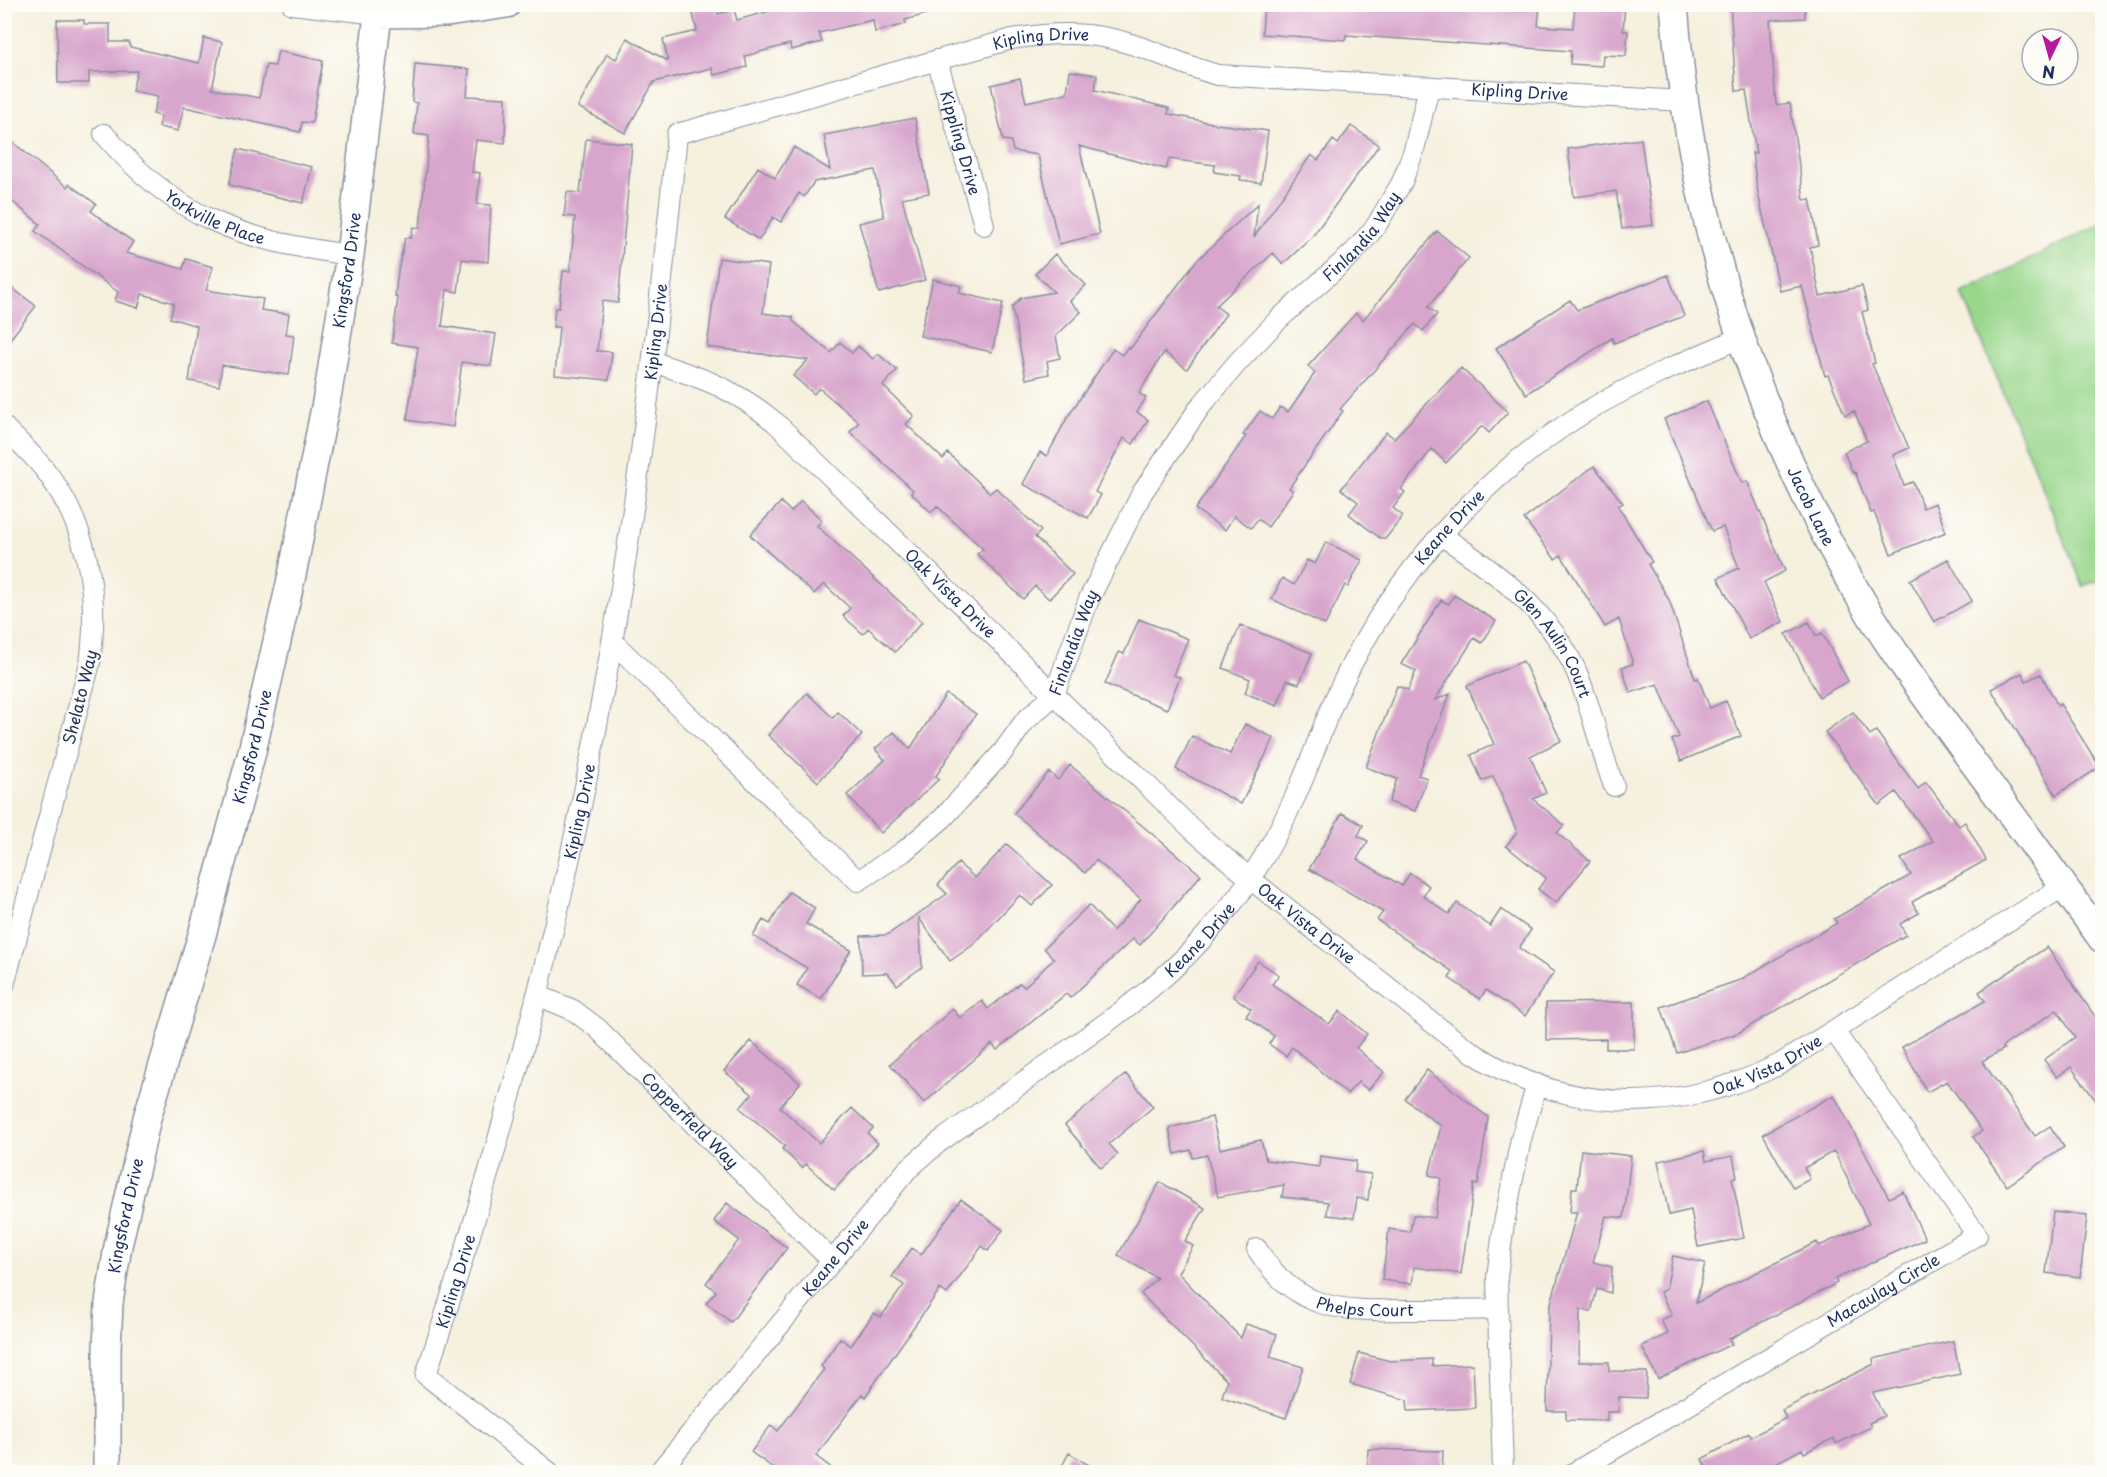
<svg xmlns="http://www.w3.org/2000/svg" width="2107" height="1477" viewBox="0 0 2107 1477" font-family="'Playpen Sans',sans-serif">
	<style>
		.green { fill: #99d78c; stroke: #5a8375; stroke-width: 1.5 }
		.building { fill: #d8a5cc }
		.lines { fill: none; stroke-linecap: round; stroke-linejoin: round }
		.street-casing { stroke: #88909e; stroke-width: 22 }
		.secondary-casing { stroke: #88909e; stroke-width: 30 }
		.street { stroke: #fff; stroke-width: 20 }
		.secondary { stroke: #fff; stroke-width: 27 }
		.labels { text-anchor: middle; stroke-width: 4.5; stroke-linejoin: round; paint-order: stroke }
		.street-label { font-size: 16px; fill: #1b2f5e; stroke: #fdfcf7 }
	</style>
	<rect width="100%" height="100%" fill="#fdfcf7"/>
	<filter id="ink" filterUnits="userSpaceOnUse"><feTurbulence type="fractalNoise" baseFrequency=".0167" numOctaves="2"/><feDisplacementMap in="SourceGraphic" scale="12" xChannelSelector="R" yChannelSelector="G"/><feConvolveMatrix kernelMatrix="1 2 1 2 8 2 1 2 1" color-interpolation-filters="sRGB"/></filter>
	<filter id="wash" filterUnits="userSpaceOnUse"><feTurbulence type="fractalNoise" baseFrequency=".008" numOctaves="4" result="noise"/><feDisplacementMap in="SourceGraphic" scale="24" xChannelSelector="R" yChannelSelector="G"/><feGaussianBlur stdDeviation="1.35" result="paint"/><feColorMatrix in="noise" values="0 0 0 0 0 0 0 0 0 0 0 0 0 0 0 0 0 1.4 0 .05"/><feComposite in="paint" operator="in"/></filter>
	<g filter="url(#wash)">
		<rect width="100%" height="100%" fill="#f6f0de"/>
		<path class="green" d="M2100,224H2102V579L2083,586L1962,293Z"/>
		<g id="blocks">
			<path class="building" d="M773,4H941V10L905,20L906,24L875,32L873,20L819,33L822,42L791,50L790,44L745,56L747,67L714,75L712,68L654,82L625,133L578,107L607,54L616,59L627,38L668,61L663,39L697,31L692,10L716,5L718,14L734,10L737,20L774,10Z
				M1264,4H1540L1538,26L1573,28L1575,4H1625L1623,31H1628L1626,56L1603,55L1602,66L1570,64L1571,51L1346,35L1345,40L1262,34Z
				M1730,4H1805V18L1770,20L1776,105L1790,103L1804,200L1810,199L1814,218L1818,245L1810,247L1820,296L1862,286L1868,310L1862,312L1875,363L1872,364L1909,448L1893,455L1904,485L1913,482L1923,508L1935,503L1946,532L1891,554L1874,512L1871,513L1855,472L1853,473L1844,452L1867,441L1854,411L1845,415L1828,375L1825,376L1802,286L1780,291L1758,193L1752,153H1756L1746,90L1736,91Z
				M57,20H84V24H110V42H129L130,47L199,63L204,38L222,42L212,89L259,98L266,65L275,66L278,51L323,61L312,123L302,122L300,132L184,107L178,131L159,127L161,116L153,114L158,96L132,91L137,71L89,72V83H58Z
				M415,64L469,69L467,96L506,98L505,143L476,140L472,172L480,173L477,204L491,205L488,262L462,259L458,292L447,290L442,326L496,334L491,366L462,362L453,427L407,420L418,347L392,343L398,298L395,297L398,271L405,238H411L413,227L420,228L429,136L414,134L417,103L412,102Z
				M1070,71L1097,75L1095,90L1169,108L1168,114L1217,124L1268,131L1261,183L1240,180L1241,176L1214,172L1215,165L1169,159L1166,169L1079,146L1100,234L1059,244L1038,155L1013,151L1011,141L1003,140L991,85L1020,78L1026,102L1067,93Z
				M915,118L929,193L902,198L925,280L879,293L859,223L884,217L875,170L814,182L804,197L799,193L781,222L773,217L759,240L725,219L758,167L775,178L794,147L830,170L824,135Z
				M1351,126L1379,145L1312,237L1283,264L1273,253L1216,306L1226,314L1187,369L1164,352L1139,393L1146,398L1137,412L1148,420L1133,444L1124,438L1095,492L1101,495L1088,518L1023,484L1040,452L1047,456L1067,418L1113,349L1122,355L1128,347L1130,349L1196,261L1258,204L1254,237L1311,155L1318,160L1333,140L1338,144Z
				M4,135L67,187L69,184L96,204L91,211L133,242L126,253L183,269L186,259L213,267L206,290L263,299L261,310L289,314L286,334L294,335L289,375L222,365L219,386L189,381L197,326L170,318L174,303L142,294L138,308L115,301L118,292L35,231L40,224L4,195Z
				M586,139L632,144L618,303L602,301L597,351L612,352L609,380L555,375L559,327H553L555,308H559L563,271H570L575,217L564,216L567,192L580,193Z
				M1641,139L1653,225L1622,229L1616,191L1574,197L1568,149Z
				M238,149L312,167L303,203L229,185Z
				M1437,231L1469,258L1428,307L1437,314L1423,331L1415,324L1340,409L1343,411L1289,488L1293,491L1268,527L1258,519L1251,528L1234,516L1225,530L1195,509L1246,436L1243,435L1260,411L1272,419L1280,407L1288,412L1315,373L1308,366L1356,313L1363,320Z
				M1055,254L1086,285L1070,301L1081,312L1056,336L1060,358L1047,361L1049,374L1026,379L1012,307L1021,298L1054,292L1035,274Z
				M719,258L769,265L763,313L793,317V321L831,353L840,342L852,353L858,346L873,359L878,354L897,370L883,386L914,416L906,424L943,459L948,453L990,493L996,488L1041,531L1035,537L1073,574L1049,599L1035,586L1023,599L977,554L983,549L937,506L931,512L911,493L913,490L850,432L859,422L819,388L814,394L793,376L808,360L707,347Z
				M1668,275L1684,316L1614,343L1612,338L1526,394L1496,348L1570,300L1577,310Z
				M933,279L961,286L959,293L1003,303L992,352L920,336Z
				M4,282L36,306L4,347Z
				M1461,368L1508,412L1489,433L1482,426L1446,463L1432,449L1401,489L1405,492L1393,508L1403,516L1386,538H1380L1349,514L1358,502L1341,489L1386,432L1394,438Z
				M1707,401L1742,483L1747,481L1785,571L1764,582L1783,622L1749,639L1718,578L1739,568L1723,527L1712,531L1664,419Z
				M1594,466L1623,503L1618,506L1652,562L1648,564L1669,600L1695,679L1698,678L1710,708L1726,701L1741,736L1681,761L1672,740L1679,737L1658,684L1630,693L1622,667L1633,664L1619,619L1605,627L1561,555L1555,559L1524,519Z
				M801,501L822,520L817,526L922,622L895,652L868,628L863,634L843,616L850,608L824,584L814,594L750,535L781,502L791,512Z
				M1326,542L1362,560L1348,587L1345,585L1325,625L1272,599L1282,578L1294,585L1307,560L1315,564Z
				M1948,559L1972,601L1934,622L1910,580Z
				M1454,595L1496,621L1482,643L1474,638L1435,700L1450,694L1418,775L1427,778L1415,811L1389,802L1397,779L1366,767L1397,686L1408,690L1416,671L1401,664L1441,600L1449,604Z
				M1139,619L1188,639L1173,675L1180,677L1167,709L1105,684L1119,652L1124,654Z
				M1809,622L1816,636L1822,633L1848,681L1819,697L1786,634Z
				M1240,625L1312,653L1299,684L1287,680L1277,706L1245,693L1250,679L1223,668Z
				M1523,661L1561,741L1530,756L1546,793L1533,799L1564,825L1557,833L1590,861L1556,903L1538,889L1546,878L1506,846L1517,832L1493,776L1482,781L1471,755L1494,744L1467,686Z
				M2022,673L2026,681L2041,674L2058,706L2060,704L2100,767L2056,795L1991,689Z
				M807,693L833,718L838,712L862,735L818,782L768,735Z
				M946,694L976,714L936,776L939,779L881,833L847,795L885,760L875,749L894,732L910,749Z
				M1853,712L1870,735L1876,731L1918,789L1926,782L1959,826L1965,822L1986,860L1912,902L1919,913L1900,924L1906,935L1738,1033L1677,1053L1661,1007L1740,980L1837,923L1834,919L1911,875L1901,859L1933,841L1896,792L1879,805L1825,732Z
				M1245,724L1274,738L1241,804L1176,769L1192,736L1230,754Z
				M1070,765L1201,875L1140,945L1133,939L1070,998L1066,994L997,1050L992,1044L924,1103L890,1064L953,1009L960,1018L982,1001L988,1009L1020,983L1024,987L1054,959L1044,948L1089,905L1113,931L1141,899L1096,860L1085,873L1014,813L1049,772L1058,780Z
				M1342,813L1363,825L1358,836L1368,841L1357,859L1402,886L1410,873L1429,886L1423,896L1449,914L1457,903L1490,926L1501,909L1531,930L1519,948L1554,972L1525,1016L1486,990L1480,999L1449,978L1453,972L1377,920L1383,912L1309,869Z
				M1007,844L1052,885L1032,906L1020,895L973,945L950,961L919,918L922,967L897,985L888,973L862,974L861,936L887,935L947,894L938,885L958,863L975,878Z
				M789,892L815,908L806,924L851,950L821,999L797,985L807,968L753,936L763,920L770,924Z
				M2047,947L2096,1018L2103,1013V1110L2071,1067L2057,1077L2044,1060L2075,1037L2057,1010L2002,1047L2004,1049L1982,1061L2035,1136L2050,1126L2064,1147L2007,1186L1973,1137L1982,1131L1947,1081L1927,1092L1902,1047L1985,1001L1979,992Z
				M1258,961L1279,975L1272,984L1329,1024L1340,1011L1367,1034L1356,1048L1384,1072L1368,1090L1358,1082L1347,1094L1292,1047L1286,1056L1269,1044L1274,1036L1246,1016L1251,1009L1233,996Z
				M1634,1002V1049H1606V1039L1546,1040V1003Z
				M751,1041L800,1083L780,1107L819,1143L852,1108L873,1128L868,1134L878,1143L834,1190L806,1164L802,1168L782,1149L785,1146L740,1108L752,1094L724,1071Z
				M1427,1070L1488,1117L1478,1185L1474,1184L1461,1274L1414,1267L1412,1284L1382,1280L1389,1229L1410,1232L1413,1215L1435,1218L1441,1178L1429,1175L1441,1126L1405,1099Z
				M1126,1074L1153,1107L1109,1144L1118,1154L1101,1168L1065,1125Z
				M1834,1095L1889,1198L1903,1191L1925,1239L1835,1279L1837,1283L1729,1339L1732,1344L1658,1379L1642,1346L1668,1334L1661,1320L1672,1315L1660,1292L1666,1289L1673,1256L1705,1263L1696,1303L1817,1242L1819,1246L1869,1224L1834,1151L1804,1168L1810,1179L1793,1188L1763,1134Z
				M1212,1117L1220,1149L1261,1140L1266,1160L1319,1167L1320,1156L1356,1161L1355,1172L1371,1174L1368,1200L1357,1198L1354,1218L1327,1215L1328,1202L1282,1197L1284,1185L1218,1197L1207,1155L1193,1158L1191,1150L1175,1154L1169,1128Z
				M1581,1150L1631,1156L1624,1218L1606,1216L1593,1262L1612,1267L1611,1293L1597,1289L1591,1312L1580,1309L1579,1362H1609V1371L1647,1372L1646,1398L1619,1397L1618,1412H1607V1421L1566,1420V1411H1547L1549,1310L1577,1212H1570L1572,1188H1577Z
				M1704,1151L1706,1161L1733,1156L1737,1177L1732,1178L1744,1238L1698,1247L1691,1210L1669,1215L1658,1161Z
				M1160,1182L1205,1208L1185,1241L1193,1246L1178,1273L1241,1338L1246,1324L1277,1334L1270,1357L1303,1367L1286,1418L1222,1397L1227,1381L1141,1294L1157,1278L1118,1255Z
				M961,1199L1003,1230L988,1251L982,1246L947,1294L940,1289L865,1397L862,1394L816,1456L838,1473H780L751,1452L771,1425L778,1431L824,1369L821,1366L840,1338L851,1346L874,1313L881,1317L904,1285L892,1277L912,1248L921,1255Z
				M727,1203L787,1248L731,1322L706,1303L716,1291L706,1283L739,1240L714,1221Z
				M2053,1212L2087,1216L2080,1277L2046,1273Z
				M1953,1341L1960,1374L1873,1393L1884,1416L1869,1423L1871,1427L1836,1444L1834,1438L1804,1453L1802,1449L1757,1473H1709L1702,1459L1749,1433L1751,1437L1786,1418L1782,1410L1874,1364L1873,1359Z
				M1359,1353L1390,1361L1432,1359V1366L1473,1364L1475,1408L1408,1411L1407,1400L1350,1384Z
				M1368,1449L1443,1451L1442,1473H1367Z
				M1069,1453L1102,1473H1058Z"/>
		</g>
	</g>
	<g filter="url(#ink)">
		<use href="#blocks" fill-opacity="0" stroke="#88909e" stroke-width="1.5"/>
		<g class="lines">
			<defs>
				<g id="street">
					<path d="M292,4L378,14L379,4"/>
					<path id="s1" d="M937,60L984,225"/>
					<path id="s2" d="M104,134C177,220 242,240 350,255"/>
					<path id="s3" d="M653,362C703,378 735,389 776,423L1194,831C1251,881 1310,927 1370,973C1406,1001 1440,1031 1478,1056C1573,1116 1682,1113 1780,1064L2064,886"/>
					<path d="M4,427C20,443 38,459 51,478C90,534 99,597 90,663L4,985"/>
					<path id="s4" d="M1441,535C1496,572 1550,611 1577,673C1592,710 1600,749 1614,786"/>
					<path id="s5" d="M612,641L858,881L903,852L943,818L1002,753L1025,721L1054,695L1089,599L1142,493L1200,407L1238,362L1279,319L1354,252L1376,226L1402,182L1414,150L1429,87"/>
					<path id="s6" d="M537,995L573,1010L597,1028L831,1260"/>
					<path id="s7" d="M1257,1249C1296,1311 1339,1311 1405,1310C1436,1310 1467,1310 1497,1309"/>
					<path id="s8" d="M549,1472L426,1375C497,1157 559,935 600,709C636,519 658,327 677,134L1012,39C1053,32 1091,31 1131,44C1161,53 1187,67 1218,75L1684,101"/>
					<path id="s9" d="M659,1472L907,1170L938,1143C981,1112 1024,1081 1067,1051C1122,1012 1176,973 1218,921C1250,884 1275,841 1295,797C1312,761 1323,723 1340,688C1392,576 1482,476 1587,411C1636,382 1688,360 1740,338"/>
					<path d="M1503,1472L1497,1277L1504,1223L1521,1139L1537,1084"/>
					<path id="s10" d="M1575,1472L1977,1235L1834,1031"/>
				</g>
				<g id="secondary">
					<path id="s11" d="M1674,4C1689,215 1754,419 1862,601C1895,656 1934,708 1972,761C2016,820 2059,880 2102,939"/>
					<path id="s12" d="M107,1472V1349L109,1303L118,1246L147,1118L202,935L251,756L292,575L328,392L350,255L378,14L447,13L507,4"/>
				</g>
			</defs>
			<use href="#street" class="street-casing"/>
			<use href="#secondary" class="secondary-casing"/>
			<use href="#street" class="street"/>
			<use href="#secondary" class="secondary"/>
		</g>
	</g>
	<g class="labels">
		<g class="street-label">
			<text dy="6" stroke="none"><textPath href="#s8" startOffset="1803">Kipling Drive</textPath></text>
			<text dy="6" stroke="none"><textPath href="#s8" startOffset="2289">Kipling Drive</textPath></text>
			<text dy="6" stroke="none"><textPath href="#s1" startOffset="86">Kippling Drive</textPath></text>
			<text dy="6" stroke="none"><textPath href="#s2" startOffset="141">Yorkville Place</textPath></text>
			<text dy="6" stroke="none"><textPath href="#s5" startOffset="1176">Finlandia Way</textPath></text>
			<text dy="6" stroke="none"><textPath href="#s12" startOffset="1230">Kingsford Drive</textPath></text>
			<text dy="6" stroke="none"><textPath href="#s8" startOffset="1227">Kipling Drive</textPath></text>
			<text dy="6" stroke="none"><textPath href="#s11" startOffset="524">Jacob Lane</textPath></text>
			<text dy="6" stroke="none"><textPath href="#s9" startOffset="1250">Keane Drive</textPath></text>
			<text dy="6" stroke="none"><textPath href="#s3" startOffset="382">Oak Vista Drive</textPath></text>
			<text dy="6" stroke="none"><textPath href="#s5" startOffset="672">Finlandia Way</textPath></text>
			<text dy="6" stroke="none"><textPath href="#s4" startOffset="158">Glen Aulin Court</textPath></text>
			<text transform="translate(80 697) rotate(-76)" y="6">Shelato Way</text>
			<text dy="6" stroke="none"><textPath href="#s12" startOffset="744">Kingsford Drive</textPath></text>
			<text dy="6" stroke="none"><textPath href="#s8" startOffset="741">Kipling Drive</textPath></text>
			<text dy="6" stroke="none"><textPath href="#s3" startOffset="868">Oak Vista Drive</textPath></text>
			<text dy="6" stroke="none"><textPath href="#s9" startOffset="764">Keane Drive</textPath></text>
			<text dy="6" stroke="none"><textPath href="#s3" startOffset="1389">Oak Vista Drive</textPath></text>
			<text dy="6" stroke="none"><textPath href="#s6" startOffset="200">Copperfield Way</textPath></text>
			<text dy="6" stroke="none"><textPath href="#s12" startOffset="258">Kingsford Drive</textPath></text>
			<text dy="6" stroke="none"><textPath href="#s9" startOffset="278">Keane Drive</textPath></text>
			<text dy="6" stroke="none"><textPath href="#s8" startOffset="255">Kipling Drive</textPath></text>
			<text dy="6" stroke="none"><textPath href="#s10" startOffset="358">Macaulay Circle</textPath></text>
			<text dy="6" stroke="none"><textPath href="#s7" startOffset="130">Phelps Court</textPath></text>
		</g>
	</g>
	<rect width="2107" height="1477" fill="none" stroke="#fdfcf7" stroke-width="24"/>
	<g transform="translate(2050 57) rotate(185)"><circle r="28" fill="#fdfcf7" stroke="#a3aaba" stroke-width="1.5"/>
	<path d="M0-4.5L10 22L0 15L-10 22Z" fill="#b5179e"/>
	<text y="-9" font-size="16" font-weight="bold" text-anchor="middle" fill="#1b2f5e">N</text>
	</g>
</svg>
